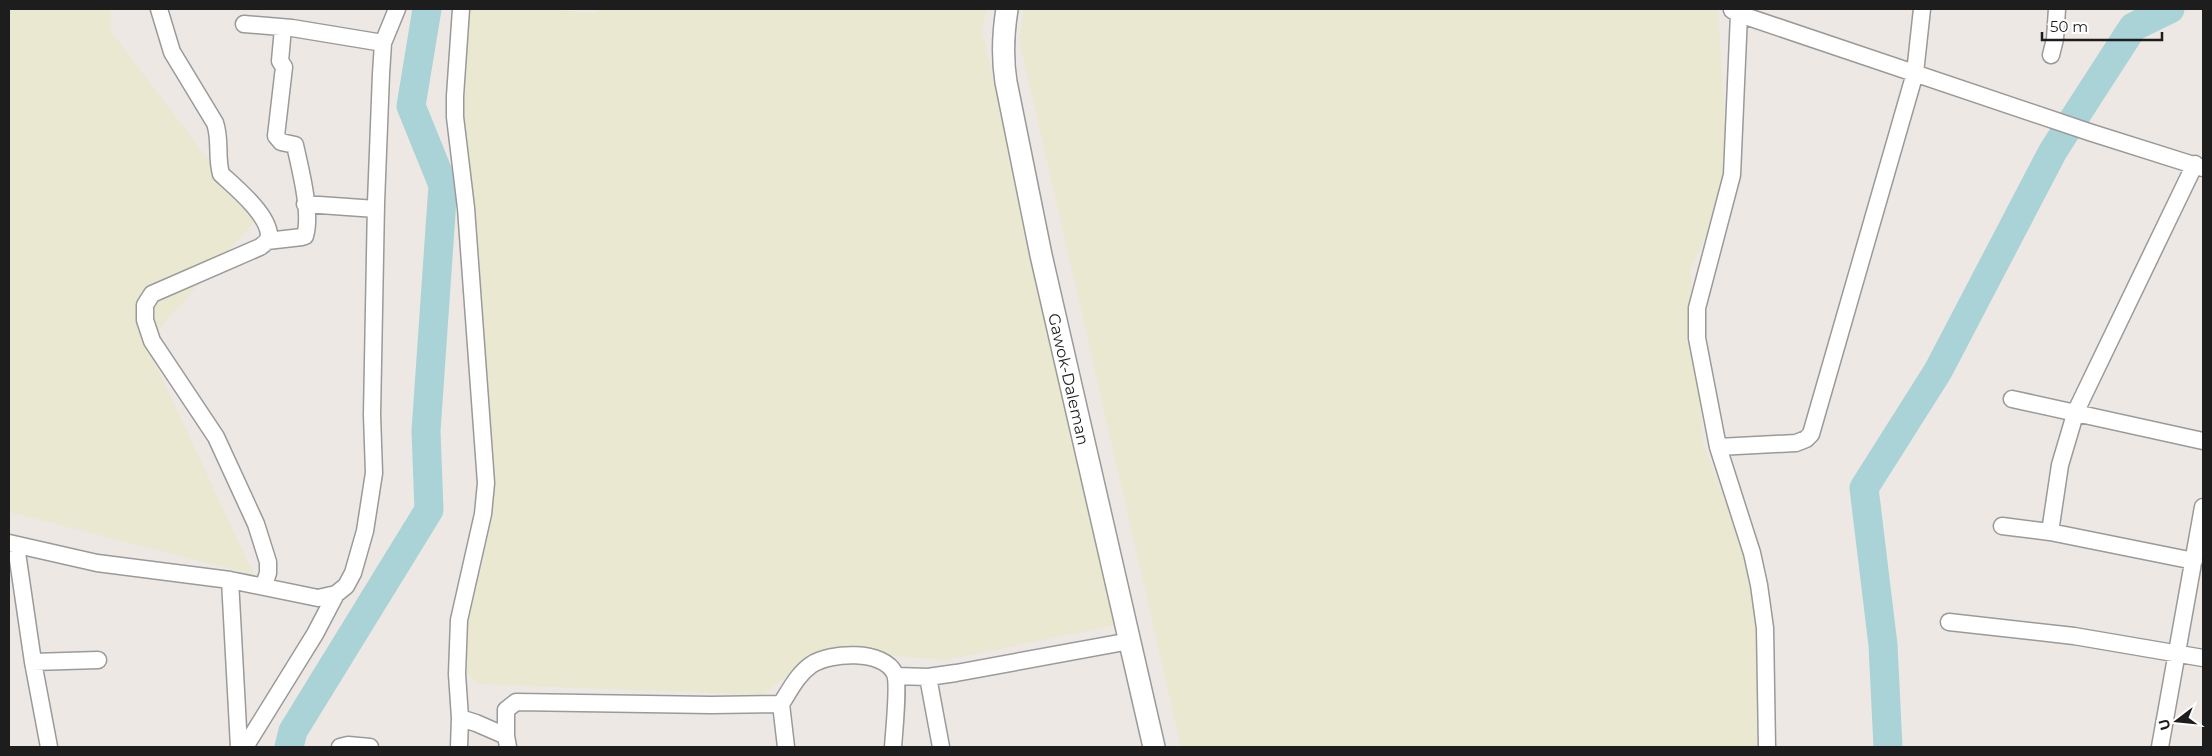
<svg xmlns="http://www.w3.org/2000/svg" width="2212" height="756" viewBox="0 0 2212 756" font-family="Montserrat,sans-serif">
	<style>
		.farmland { fill: #eae8d1 }
		.lines { fill: none; stroke-linecap: round; stroke-linejoin: round }
		.river { stroke: #a9d3d6; stroke-width: 29 }
		.minor-casing { stroke: #9a9a9a; stroke-width: 19 }
		.tertiary-casing { stroke: #9a9a9a; stroke-width: 24 }
		.minor { stroke: #fff; stroke-width: 16 }
		.tertiary { stroke: #fff; stroke-width: 21 }
		.labels { text-anchor: middle; stroke-width: 4.5; stroke-linejoin: round; paint-order: stroke }
		.street-label { font-size: 16px; fill: #1d1d1d; stroke: #fff }
	</style>
	<rect width="100%" height="100%" fill="#ede8e4"/>
	<path class="farmland" d="M9,9H111L110,30L255,221L146,344L254,575L9,512Z
		M466,9H543L596,13L599,9H987L982,30L1117,625L945,660L820,649L763,695L477,684L453,657L489,489L460,118Z
		M1024,9L1718,10L1729,187L1690,270L1703,443L1757,583L1762,747H1181L1019,39Z"/>
	<g class="lines">
		<path class="river" d="M289,747L293,731L429,510L426,431L443,185L411,106L427,9
			M1888,747L1883,645L1864,488L1938,371L2053,151L2133,27L2170,9"/>
		<defs>
			<path id="minor" d="M159,9L172,52L215,123C221,140 216,157 221,174C235,187 268,214 269,235C269,241 264,244 260,247L152,294L145,305V320L152,341L216,437L256,524L268,562V573L264,585
				M1732,10L1739,14L2089,132L2203,168
				M1739,14L1732,175L1697,308V338L1718,447L1752,553L1759,585L1765,628L1767,747
				M244,24L292,28L383,43
				M2051,55L2055,39L2057,9
				M305,204L376,209
				M267,241L302,237L305,236C312,213 300,168 295,145L281,142L276,136L284,67L280,61L283,28
				M2012,399L2203,441
				M1718,447L1796,443L1806,439L1811,434L1915,73L1922,9
				M2002,526L2050,532L2194,561
				M2050,532L2060,465L2076,411L2195,164
				M9,543L97,563L230,580L318,598L336,594L346,586L353,573L365,531L374,473L372,415L376,203L381,74L383,43L397,9
				M16,546L33,662L49,747
				M230,580L239,747
				M1949,622L2074,636L2203,658
				M33,662L98,660
				M896,676L928,677L956,673L1130,641
				M928,677L941,747
				M781,704C790,690 797,675 811,665C830,652 884,649 895,674C899,684 894,733 893,747
				M460,718L476,723L506,736L508,747
				M506,736V710L516,702L711,705L781,704L786,747
				M245,747L315,634L336,594
				M340,747L348,745L370,747
				M459,747L460,718L457,674L459,620L483,514L486,483L466,208L455,117V96L461,9
				M2160,747L2203,507"/>
			<path id="tertiary" d="M1007,9C1003,34 1002,57 1006,82L1041,255L1154,747"/>
		</defs>
		<use href="#minor" class="minor-casing"/>
		<use href="#tertiary" class="tertiary-casing"/>
		<use href="#minor" class="minor"/>
		<use href="#tertiary" class="tertiary"/>
	</g>
	<g class="labels">
		<g class="street-label">
			<text transform="translate(1069 379) rotate(77)" y="6">Gawok-Daleman</text>
		</g>
	</g>
	<rect width="2212" height="756" fill="none" stroke="#1d1d1d" stroke-width="20"/>
	<g transform="translate(2177 721) rotate(254)" stroke="#ffffff" stroke-width="4" paint-order="stroke">
	<path d="M0-4L9 19L0 12L-9 19Z" fill="#1d1d1d"/>
	<text y="-8" font-size="14" font-weight="bold" text-anchor="middle" fill="#1d1d1d">U</text>
	</g>
	<path d="M2042 32v8h120v-8" fill="none" stroke="#1d1d1d" stroke-width="2.5"/>
	<text x="2050" y="32" font-size="15" fill="#1d1d1d" stroke="#ffffff" stroke-width="4" paint-order="stroke">50 m</text>
</svg>
